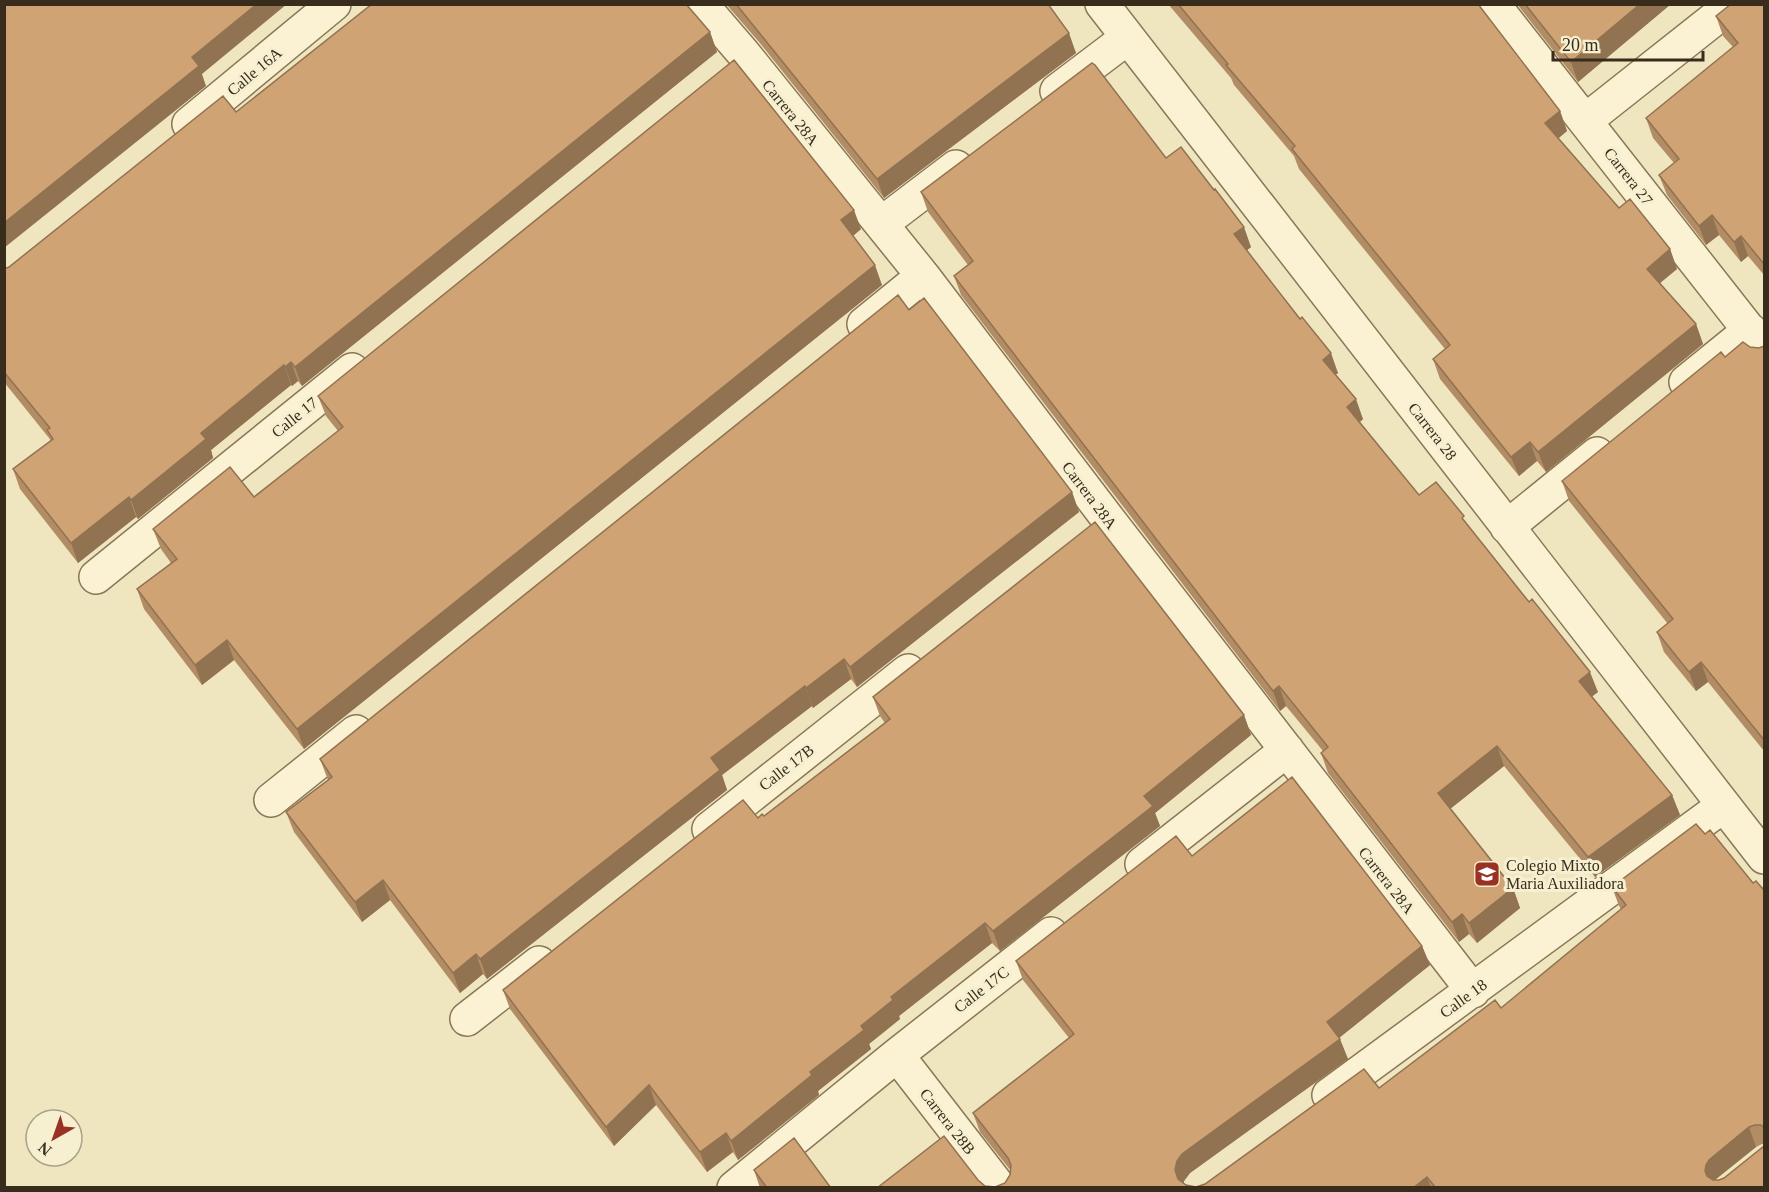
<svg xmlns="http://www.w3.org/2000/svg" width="1769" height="1192" viewBox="0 0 1769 1192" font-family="Georgia,serif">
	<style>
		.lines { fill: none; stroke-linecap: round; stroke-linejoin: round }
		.minor-casing { stroke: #897757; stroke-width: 36 }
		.minor { stroke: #faf2d3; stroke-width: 33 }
		.wall { fill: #b28c64 }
		.shaded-wall { fill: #917251 }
		.building { fill: #cfa374; stroke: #917251; stroke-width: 1.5 }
		.labels { text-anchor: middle; stroke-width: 6; stroke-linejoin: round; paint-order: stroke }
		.street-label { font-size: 16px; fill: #382c1c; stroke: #f6efd0 }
		.poi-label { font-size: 16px; fill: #382c1c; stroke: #f6efd0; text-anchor: start }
	</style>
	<rect width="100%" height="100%" fill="#efe6c0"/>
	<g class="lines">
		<defs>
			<path id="minor" d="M701,4L744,54L923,276L1105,515L1473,991
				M1102,4L1764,857
				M1493,4L1764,349
				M1057,91L1127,38
				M1585,121L1733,4
				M189,124L334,4
				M881,224L956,167
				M864,324L923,276
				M1686,382L1750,330
				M1507,527L1597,454
				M96,577L352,370
				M271,800L356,732
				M709,829L908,671
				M1142,864L1287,750
				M467,1019L539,963
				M897,1055L1000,1188
				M1329,1095L1723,806
				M734,1188L897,1055L1051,934"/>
		</defs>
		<use href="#minor" class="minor-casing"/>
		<use href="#minor" class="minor"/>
	</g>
	<path class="wall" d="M726,4H1048L1076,53L884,198L759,42Z
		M1168,4H1478L1560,111L1567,131L1558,138L1619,208L1670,249L1677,269L1660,283L1696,324L1703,344L1546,472L1537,461L1519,476L1440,379L1433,359L1445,349L1299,169L1294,156L1234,85L1231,78Z
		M1517,4H1671L1578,82Z
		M1764,4V275L1748,256L1741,262L1719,235L1706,245L1667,195L1659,175L1674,163L1653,138L1646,118L1733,47L1723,36L1716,16Z
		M710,32L717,52L302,386L298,381L292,386L291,385L211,450L213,458L138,519L136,517L78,563L20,489L13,469L51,441L49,438L4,382V269L9,267L236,112Z
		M1166,158L1251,247L1247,250L1338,373L1335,375L1363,419L1360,422L1419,495L1467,525L1598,692L1592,696L1672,795L1680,815L1595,877L1504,766L1450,809L1513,888L1520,908L1477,943L1469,934L1459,942L1328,773L1321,753L1323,751L1286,706L1280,711L961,295L954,276L968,265L928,212L921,192Z
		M861,229L853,236L882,285L304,749L234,660L202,685L144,609L137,589L171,563L161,549L153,529L254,497L338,431L326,416L318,396Z
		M909,310L1072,492L1079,512L857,687L851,679L813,708L812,706L722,775L727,790L487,979L483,974L460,993L390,900L362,922L294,832L286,812L328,780L320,759Z
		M1764,346V751L1708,682L1696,691L1664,652L1657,632L1668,624L1569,501L1562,481L1725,357L1750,347L1759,348Z
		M873,697L1244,715L1251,735L1155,813L1160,826L1000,951L992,943L899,1016L900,1019L869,1044L871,1049L818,1091L819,1095L738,1160L733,1152L707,1172L656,1105L614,1146L510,1009L503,990L758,818L764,816L885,723L880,716Z
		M1705,834L1753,883L1764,890V1144H1762L1756,1147L1715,1180L1764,1188H877L978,1180L985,1186L995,1187L1005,1183L1010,1175L1011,1171L980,1132L973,1113L1069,1038L1023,980L1016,961L1192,856L1422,946L1430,965L1339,1038L1348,1059L1190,1173L1184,1181L1183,1183L1186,1185L1196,1187L1205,1184L1379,1088L1501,1008L1621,909L1619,906L1612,887Z
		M754,1170L831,1188H760Z"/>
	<path class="shaded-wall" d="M257,4H287L202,74L206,86L4,248V223L192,57Z
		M1640,4H1671L1578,82L1571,62Z
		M710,32L717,52L302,386L295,367Z
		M1069,33L1076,53L884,198L877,179Z
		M1560,111L1567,131L1553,143L1545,123Z
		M854,210L861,229L848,240L841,220Z
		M1712,215L1719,235L1706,245L1699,226Z
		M1244,227L1251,247L1242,254L1234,234Z
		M1741,236L1748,256L1741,262L1734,242Z
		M1670,249L1677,269L1654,288L1647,269Z
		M875,265L882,285L304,749L297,729Z
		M1696,324L1703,344L1546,472L1538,452Z
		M1331,353L1338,373L1330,379L1323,360Z
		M291,362L298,381L292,386L285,367Z
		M284,365L291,385L211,450L213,458L138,519L131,500L201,433Z
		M1356,399L1363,419L1354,427L1347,407Z
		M1530,442L1537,461L1519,476L1511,457Z
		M1072,492L1079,512L857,687L850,667Z
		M129,497L136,517L78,563L71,543Z
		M227,640L234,660L202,685L195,665Z
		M844,659L851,679L813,708L806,688Z
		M1701,662L1708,682L1696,691L1689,672Z
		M1590,672L1598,692L1586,701L1579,681Z
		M805,686L812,706L722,775L727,790L487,979L480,959L711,758Z
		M1279,686L1286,706L1280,711L1273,691Z
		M1244,715L1251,735L1155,813L1160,826L1000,951L993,931L1144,796Z
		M1497,746L1504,766L1445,813L1438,793Z
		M1672,795L1680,815L1595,877L1588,857Z
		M383,880L390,900L362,922L355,902Z
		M1513,888L1520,908L1477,943L1469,923Z
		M1462,914L1469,934L1459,942L1452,922Z
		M985,923L992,943L899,1016L900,1019L869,1044L871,1049L818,1091L819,1095L738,1160L731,1141L810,1072L891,997Z
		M1422,946L1430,965L1334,1042L1327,1022Z
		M476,954L483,974L460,993L453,973Z
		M1340,1039L1348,1059L1190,1173L1184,1181L1183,1188H1182L1175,1170L1177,1161L1182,1154Z
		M649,1085L656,1105L614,1146L606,1127Z
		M1749,1127L1756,1147L1716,1179L1713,1184L1712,1188L1705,1171L1706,1165L1709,1160Z
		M726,1133L733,1152L707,1172L700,1152Z
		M1427,1177L1431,1188H1413Z"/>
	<path class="building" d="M4,4H257L192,57L199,66L4,223Z
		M372,4H686L710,32L295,367L291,362L285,367L284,365L201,433L206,439L131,500L129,497L71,543L13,469L53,439L47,430L50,428L4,372V269L9,267L223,96L236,112Z
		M736,4H1048L1069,33L877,179Z
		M1178,4H1478L1560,111L1545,123L1619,208L1630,199L1670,249L1647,269L1696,324L1538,452L1530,442L1511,457L1433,359L1450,345L1292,149L1295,146L1226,65L1228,64Z
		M1525,4H1640L1571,62Z
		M1731,4H1764V264L1741,236L1734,242L1712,215L1699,226L1659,175L1679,159L1646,118L1738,43L1716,16Z
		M734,60L854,210L841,220L875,265L297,729L227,640L195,665L137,589L177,559L153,529L230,467L254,497L343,427L318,396Z
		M1092,63L1095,65L1166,158L1181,147L1214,190L1215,189L1244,227L1234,234L1300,319L1302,317L1331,353L1323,360L1356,399L1347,407L1419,495L1436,482L1464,516L1462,518L1529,602L1532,599L1590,672L1579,681L1672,795L1588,857L1497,746L1438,793L1513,888L1469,923L1462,914L1452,922L1321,753L1328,747L1279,686L1273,691L954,276L973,261L921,192Z
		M898,295L909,310L924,298L1072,492L850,667L844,659L806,688L805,686L711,758L720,770L480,959L476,954L453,973L383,880L355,902L286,812L332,777L320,759Z
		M1743,342L1750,347L1759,348L1764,346V740L1701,662L1689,672L1657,632L1673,619L1562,481L1721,352L1725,357Z
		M1095,522L1244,715L1144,796L1153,806L993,931L985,923L891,997L893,1000L861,1026L864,1030L810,1072L812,1075L731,1141L726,1133L700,1152L649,1085L606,1127L503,990L743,800L758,818L762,814L764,816L890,719L873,697Z
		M1292,777L1422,946L1327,1022L1340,1039L1182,1154L1177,1161L1175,1170L1178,1179L1186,1185L1196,1187L1205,1184L1364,1069L1379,1088L1495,1000L1501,1008L1626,905L1612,887L1696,824L1705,834L1710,830L1753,883L1756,881L1764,890V1128L1761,1125H1755L1749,1127L1709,1160L1706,1165L1705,1171L1707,1176L1713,1180H1719L1724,1178L1764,1146V1188H1436L1427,1177L1413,1188H877L944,1136L978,1180L985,1186L995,1187L1005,1183L1010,1175L1011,1165L1008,1158L973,1113L1074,1034L1016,961L1176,836L1192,856Z
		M794,1138L831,1188H767L754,1170Z"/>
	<defs>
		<symbol id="school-square" viewBox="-11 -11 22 22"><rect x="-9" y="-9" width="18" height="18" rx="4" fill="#9a3125" stroke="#f6efd0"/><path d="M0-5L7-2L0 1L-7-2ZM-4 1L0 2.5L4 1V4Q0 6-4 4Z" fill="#fff"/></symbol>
	</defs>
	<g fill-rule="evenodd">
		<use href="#school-square" x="1472" y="859" width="30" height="30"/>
	</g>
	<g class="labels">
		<g class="street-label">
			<text transform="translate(254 71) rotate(-40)" y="6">Calle 16A</text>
			<text transform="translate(791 112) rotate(51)" y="6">Carrera 28A</text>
			<text transform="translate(1629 176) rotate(52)" y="6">Carrera 27</text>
			<text transform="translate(294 417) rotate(-39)" y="6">Calle 17</text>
			<text transform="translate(1433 431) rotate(52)" y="6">Carrera 28</text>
			<text transform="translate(1090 495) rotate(53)" y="6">Carrera 28A</text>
			<text transform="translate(786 767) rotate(-38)" y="6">Calle 17B</text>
			<text transform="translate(1387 880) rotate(52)" y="6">Carrera 28A</text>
			<text transform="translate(981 989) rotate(-38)" y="6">Calle 17C</text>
			<text transform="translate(1463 998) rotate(-36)" y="6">Calle 18</text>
			<text transform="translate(948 1121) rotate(52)" y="6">Carrera 28B</text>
		</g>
		<g class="poi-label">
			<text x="1506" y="871">Colegio Mixto<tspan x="1506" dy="18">Maria Auxiliadora</tspan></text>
		</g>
	</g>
	<rect width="1769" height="1192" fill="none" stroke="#382c1c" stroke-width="12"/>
	<g transform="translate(54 1138) rotate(220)"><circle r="28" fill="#f6efd0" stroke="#aaa188" stroke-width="1.5"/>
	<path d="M0-4.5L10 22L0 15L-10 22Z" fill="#9a3125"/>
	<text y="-9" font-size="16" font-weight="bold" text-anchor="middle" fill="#382c1c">N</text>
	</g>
	<path d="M1553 51v9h150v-9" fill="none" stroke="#382c1c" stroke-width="3"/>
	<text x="1562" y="51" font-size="18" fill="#382c1c" stroke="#f6efd0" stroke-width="4.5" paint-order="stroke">20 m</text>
</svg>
